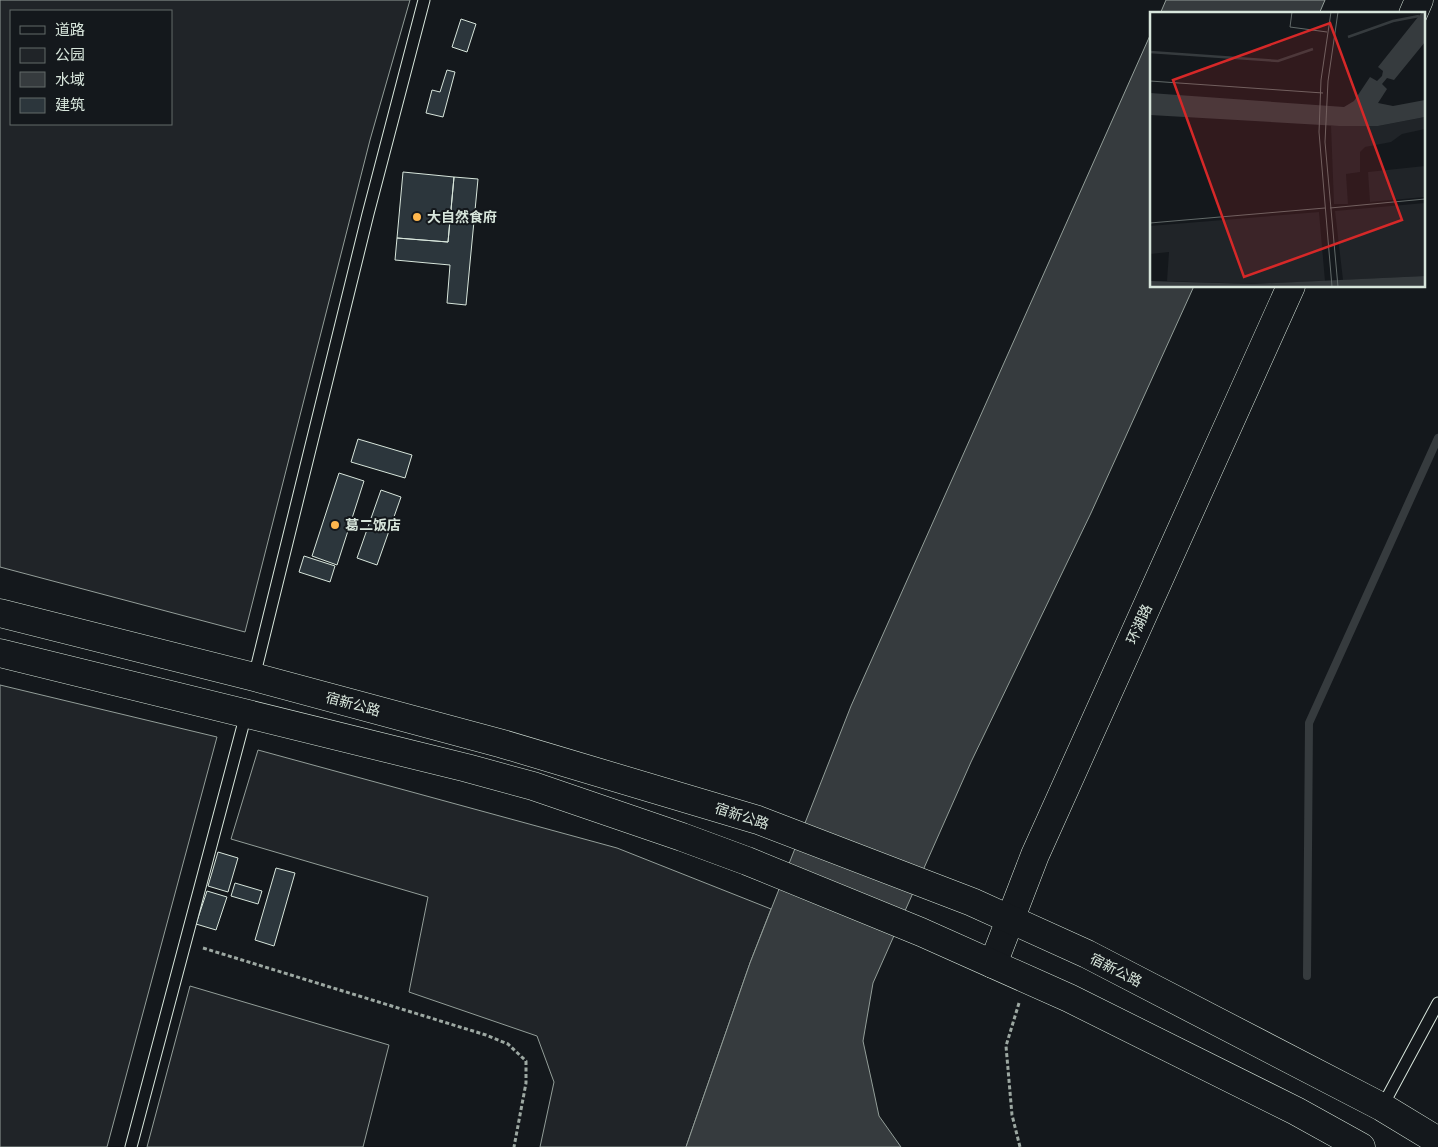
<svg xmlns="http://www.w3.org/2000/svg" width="1438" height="1147" viewBox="0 0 1438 1147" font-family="'IBM Plex Serif','Noto Sans SC',serif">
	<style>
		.green { fill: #202428; stroke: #939e99; fill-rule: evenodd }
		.water { fill: #363b3e; stroke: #939e99 }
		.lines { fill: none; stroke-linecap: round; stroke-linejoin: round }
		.stream { stroke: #363b3e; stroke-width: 8 }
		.building { fill: #2c363c; stroke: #d8e6dc }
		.service-casing { stroke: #d8e6dc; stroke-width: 13 }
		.tertiary-casing { stroke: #d8e6dc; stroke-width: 29 }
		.trunk-casing { stroke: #d8e6dc; stroke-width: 29 }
		.path { stroke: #9da8a2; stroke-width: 3; stroke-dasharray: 4 2.5; stroke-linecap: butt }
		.service { stroke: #14181c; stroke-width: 11 }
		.tertiary { stroke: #14181c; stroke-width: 28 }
		.trunk { stroke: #14181c; stroke-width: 28 }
		.poi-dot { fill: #ffb74d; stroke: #14181c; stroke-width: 2 }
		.labels { text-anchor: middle; stroke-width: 4; stroke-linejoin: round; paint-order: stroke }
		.poi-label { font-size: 14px; font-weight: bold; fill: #d8e6dc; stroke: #14181c; text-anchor: start }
		.street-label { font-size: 14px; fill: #d8e6dc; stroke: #14181c }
		.inset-river { fill: none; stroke: #363b3e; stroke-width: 2.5 }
		.inset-road { fill: none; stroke: #626a69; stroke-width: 1 }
		.view { fill: #d62828; fill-opacity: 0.15; stroke: #d62828; stroke-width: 2.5 }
		.inset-edge { fill: none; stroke: #d8e6dc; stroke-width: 2.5 }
	</style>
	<rect width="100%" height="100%" fill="#14181c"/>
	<path class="green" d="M0,0H410L370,140L245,632L0,567ZM171,11V124H11V11Z
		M0,685L217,737L107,1147H0Z
		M258,750L617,848L771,909L750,963L686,1147H540L554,1082L537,1036L409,992L428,897L231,839Z
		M190,986L389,1045L363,1147H147Z"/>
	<path class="water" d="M1166,0H1325L1319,14H1160Z
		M1152,31V286H1194L1091,513L971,762L873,983L863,1041L879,1116L901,1147H686L750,963L851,706Z"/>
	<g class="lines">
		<path class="stream" d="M1307,976L1309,723L1438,438"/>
	</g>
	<path class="building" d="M461,19L476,24L467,52L452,47Z
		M447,70L455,72L443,117L426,113L432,90L440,92Z
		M403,172L454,177L448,242L397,238Z
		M454,177L478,179L466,305L447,303L450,265L395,260L397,238L448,242Z
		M358,439L412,455L405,478L351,462Z
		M339,473L364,481L337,565L312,556Z
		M381,490L401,497L377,565L357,558Z
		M304,556L335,566L330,582L299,572Z
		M218,852L238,858L228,892L208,886Z
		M276,868L295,873L274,946L255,940Z
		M235,883L262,891L258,904L231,896Z
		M207,891L227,897L216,930L196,924Z"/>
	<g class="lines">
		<defs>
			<path id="service" d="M254,677L368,214L424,0
				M1382,1107L1438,1003
				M131,1147L246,714"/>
			<path id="tertiary" d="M1413,14L1419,0
				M993,964L1035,855L1291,286"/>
			<path id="trunk" d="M0,613L254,677L503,744L758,820L972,902L1087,954L1382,1107L1438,1141
				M0,653L467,768L533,786L682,837L747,861L921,932L1069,998L1296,1111L1361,1147"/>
		</defs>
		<use href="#service" class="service-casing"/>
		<use href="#tertiary" class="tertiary-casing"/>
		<use href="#trunk" class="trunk-casing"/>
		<path class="path" d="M203,948L486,1035L508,1044L526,1061V1083L514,1147
			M1019,1003L1006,1046L1012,1115L1020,1147"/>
		<use href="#service" class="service"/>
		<use href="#tertiary" class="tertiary"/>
		<use href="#trunk" class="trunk"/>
	</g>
	<g class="poi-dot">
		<circle cx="417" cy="217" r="5"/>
		<circle cx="335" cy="525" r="5"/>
	</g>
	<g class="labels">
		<g class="poi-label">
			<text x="427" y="222">大自然食府</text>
			<text x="345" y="530">葛二饭店</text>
		</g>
		<g class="street-label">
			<text transform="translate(1139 624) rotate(-66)" y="5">环湖路</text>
			<text transform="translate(353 704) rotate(15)" y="5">宿新公路</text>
			<text transform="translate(742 816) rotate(18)" y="5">宿新公路</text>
			<text transform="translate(1116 970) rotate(27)" y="5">宿新公路</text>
		</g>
	</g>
	<g transform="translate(1150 12)">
		<rect width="275" height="275" fill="#14181c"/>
		<path d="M275,105V117L252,122L241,130L215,135L210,140V160L196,162L198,192H184L181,114H228ZM275,154V185L220,190L218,160ZM275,191V264L193,268L185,199ZM169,200L175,269L103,272L17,269L19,240L0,242V214Z" fill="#202428"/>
		<path d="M272,0H275V30L244,68L237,66L232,72L237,77L228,91L243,94L275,88V105L228,114H189L0,103V81L194,95L204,89L220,65L227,69L232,64L233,59L228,55ZM275,264V275H0V269L103,272Z" fill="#363b3e"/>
		<path class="inset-river" d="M198,25L243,9L269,4M0,40L128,49L163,37"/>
		<path class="inset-road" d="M142,0L140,15L177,20M181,0L171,68L169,120L182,275M188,0L178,69L175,130L188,275M0,69L173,81M180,196L275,187M0,211L175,196"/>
		<path class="view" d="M180,11L252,208L94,265L23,68Z"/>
		<rect width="275" height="275" class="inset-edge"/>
	</g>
	<rect x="10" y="10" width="162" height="115" fill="#14181c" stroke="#626a69"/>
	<rect x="20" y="26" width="25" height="8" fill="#14181c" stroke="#626a69"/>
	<text x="55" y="35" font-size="15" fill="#d8e6dc">道路</text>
	<rect x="20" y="48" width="25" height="15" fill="#202428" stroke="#626a69"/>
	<text x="55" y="60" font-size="15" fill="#d8e6dc">公园</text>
	<rect x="20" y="72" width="25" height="15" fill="#363b3e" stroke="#626a69"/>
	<text x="55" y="85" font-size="15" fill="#d8e6dc">水域</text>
	<rect x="20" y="98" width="25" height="15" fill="#2c363c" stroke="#626a69"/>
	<text x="55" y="110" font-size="15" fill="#d8e6dc">建筑</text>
</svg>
